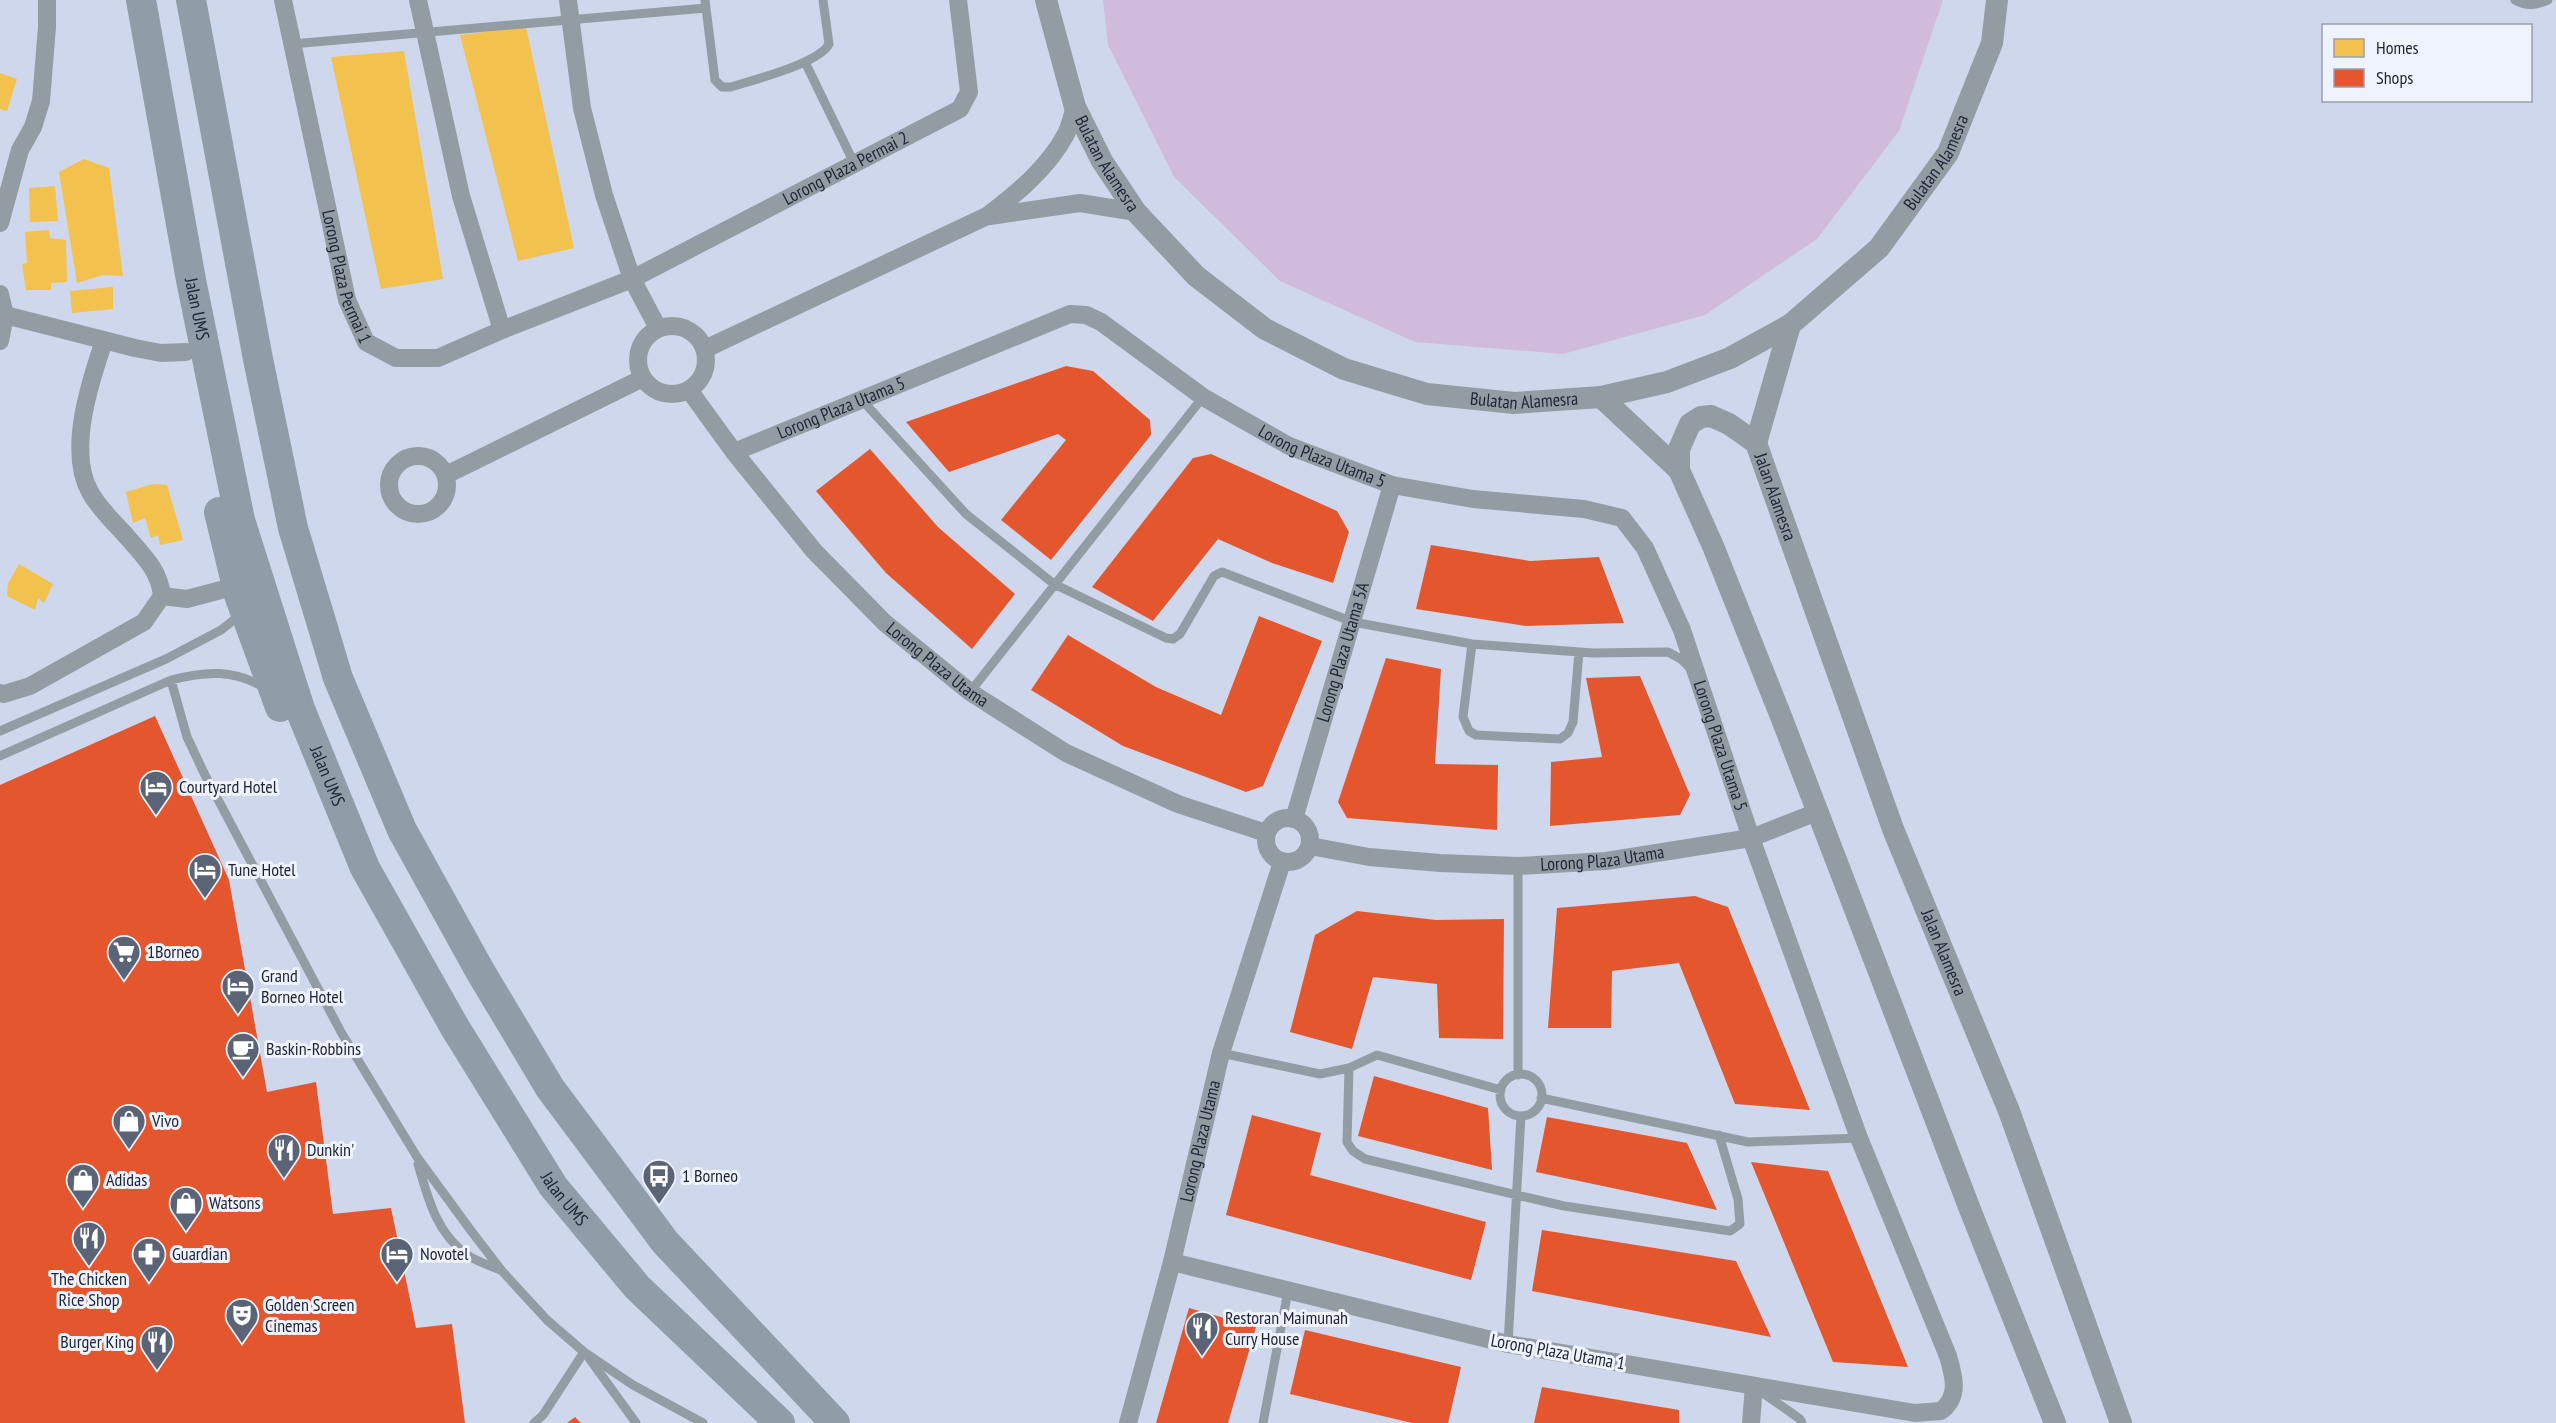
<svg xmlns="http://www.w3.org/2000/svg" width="2556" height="1423" viewBox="0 0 2556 1423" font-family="'PT Sans Narrow',sans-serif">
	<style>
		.green { fill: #d1bbdc }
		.homes { fill: #f2c14e }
		.shops { fill: #e4572e }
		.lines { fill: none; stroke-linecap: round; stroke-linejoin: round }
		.service { stroke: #939ca3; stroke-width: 9 }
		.minor { stroke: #939ca3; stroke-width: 18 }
		.tertiary { stroke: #939ca3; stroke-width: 22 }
		.trunk { stroke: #909da8; stroke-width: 30 }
		.labels { text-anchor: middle; stroke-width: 6; stroke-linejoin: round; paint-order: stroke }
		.street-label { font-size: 18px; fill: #1d2436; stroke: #eff3fd }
		.poi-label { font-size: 18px; fill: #1d2436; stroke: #eff3fd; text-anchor: start }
	</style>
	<rect width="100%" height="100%" fill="#cfd7ec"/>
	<path class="green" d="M1103,0H1943L1899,131L1817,239L1705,315L1563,354L1415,342L1280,281L1174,177L1108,45Z"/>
	<path class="homes" d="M526,27L574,248L518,261L460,35Z
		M404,51L443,279L381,289L331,57Z
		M0,73L17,79L7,111L0,109Z
		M84,159L109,168L123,276L103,275L77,283L59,172Z
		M55,186L58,221L30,222L29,188Z
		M49,230L50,238L66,240L67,282L51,283V290H26L22,264L27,263L25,232Z
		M113,287V309L72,313L70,291Z
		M153,484L167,485L183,540L160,545L158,535L151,538L145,518L133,523L126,492Z
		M19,564L53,584L44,603L38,598L35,610L7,596L8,584Z"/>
	<path class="shops" d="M1066,366L1093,371L1150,420L1151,435L1051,560L1001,520L1066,440L1058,434L949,472L906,422Z
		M870,449L938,527L1015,594L972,649L886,573L816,491Z
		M1211,454L1337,511L1349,532L1333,583L1272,563L1218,539L1153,621L1092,587L1193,458Z
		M1431,545L1530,561L1599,557L1624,623L1526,626L1416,609Z
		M1259,616L1322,641L1263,786L1246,792L1123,746L1031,690L1068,635L1156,687L1221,715Z
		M1386,658L1441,669L1435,764L1498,765L1497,830L1347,818L1338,802Z
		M1640,676L1690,795L1680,815L1550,826L1551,762L1602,757L1586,678Z
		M155,716L229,880L267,1092L316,1082L333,1214L391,1208L416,1328L452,1324L465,1423H0V785Z
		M1695,896L1728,907L1810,1110L1735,1104L1679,963L1612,971L1611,1028H1548L1557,908Z
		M1357,911L1436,920L1504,919L1503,1039L1439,1038L1437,984L1373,977L1352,1049L1290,1032L1315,935Z
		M1374,1076L1488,1108L1492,1170L1358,1136Z
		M1252,1115L1321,1133L1310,1175L1486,1222L1471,1280L1226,1215Z
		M1547,1117L1687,1143L1717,1210L1536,1172Z
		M1751,1162L1828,1171L1908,1367L1833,1362Z
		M1542,1230L1736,1261L1771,1337L1532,1291Z
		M1189,1308L1256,1327L1228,1423H1156Z
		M1305,1330L1461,1367L1448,1423H1412L1290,1394Z
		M1542,1387L1679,1410V1423H1534Z
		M575,1417L581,1423H567Z"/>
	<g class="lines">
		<path class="service" d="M705,0L715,80L722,87H731C753,80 820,63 829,44L823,0
			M2515,0C2527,7 2536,5 2548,0
			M292,44L706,8
			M805,62L855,165
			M861,399L966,514L1054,584L1166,638L1173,639L1180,634L1214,576L1222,572L1353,622L1472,644L1593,653L1668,652L1681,659L1690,668
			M1472,644L1463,717L1469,731L1476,735L1560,739L1568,733L1573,722L1579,652
			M171,680L187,737L205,775L341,1032L417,1157L472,1232L502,1271L547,1320L584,1352L633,1385L703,1423
			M970,692L1203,397
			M0,731L166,659L221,630L240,615
			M0,756L171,680C206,671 234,669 265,688
			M1221,1053L1320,1074L1349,1068L1377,1055L1501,1090
			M1349,1068L1347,1142L1353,1151L1365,1159L1564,1206L1730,1231L1740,1224L1738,1199L1719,1135
			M1500 1095a21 21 0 1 1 42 0a21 21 0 1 1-42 0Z
			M1518,1075V866
			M1541,1098L1748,1142L1859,1138
			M418,1164C428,1198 436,1232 466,1254C475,1261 489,1265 500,1270
			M1508,1344L1521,1116
			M589,1358L636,1423
			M1760,1391L1800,1419L1802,1423
			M534,1423L543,1415L584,1352
			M1263,1423L1288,1291"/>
		<g class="minor">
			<path id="s1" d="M283,0L347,300L366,342L396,358H438L502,330L632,279L960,109L969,92L958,0"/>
			<path d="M418,0L461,196L502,330"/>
			<path d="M568,0L582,108L604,195L632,279L658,328"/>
			<path d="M990,216L1080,203L1136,212"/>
			<path d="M0,223L20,150L33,127L41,101L47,27V0"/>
			<path d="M0,294L5,315L0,341"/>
			<path d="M5,315L135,348L161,353L186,352"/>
			<circle cx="672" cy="360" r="34"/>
			<path d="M705,349L987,216C1016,194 1048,168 1066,134C1070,126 1072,116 1075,107"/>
			<path id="s2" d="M689,390L734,452L814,551L885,623L970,692L1066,753L1178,804L1266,833"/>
			<path id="s3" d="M734,452L1070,314L1086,315L1101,322L1203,397L1289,446L1392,485L1473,499L1584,509L1622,518L1645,548L1682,630L1751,838L1859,1138L1948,1356C1954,1377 1960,1396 1941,1411L1915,1413L1508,1344L1172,1262"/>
			<circle cx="418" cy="485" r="29"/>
			<path d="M446,475L643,378"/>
			<path d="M162,596L187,599L236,586"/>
			<path d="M0,693L4,694L30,686L144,622L162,596C160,572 144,556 128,538C116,524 99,509 90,492C67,451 90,382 104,341"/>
			<circle cx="1288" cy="840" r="22"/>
			<path id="s4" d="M1294,819L1392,485"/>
			<path id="s5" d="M1310,846L1369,857L1440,863L1518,866L1606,861L1751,838L1817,812"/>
			<path id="s6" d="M1128,1423L1172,1262L1221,1053L1282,862"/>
			<path d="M1751,1423L1754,1386"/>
		</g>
		<g class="tertiary">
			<path id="s7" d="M1046,0L1075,107L1102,161L1136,212L1196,276L1265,329L1344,369L1427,394L1514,403L1601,397L1667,382L1730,358L1790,325L1879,248L1948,153L1992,43L1997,0"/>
			<path d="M1601,397L1679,470"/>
			<path d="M1756,443L1790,325"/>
			<path id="s8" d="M2055,1423L1971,1212L1782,719L1713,546L1679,470V449L1690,424L1701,417L1711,416L1729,424L1756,443L1893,829L2009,1111L2121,1423"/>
		</g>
		<g class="trunk">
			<path id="s9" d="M141,0L191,280L240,520L300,709L365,868L454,1026L553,1186L637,1287L780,1423"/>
			<path d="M191,0L258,359L293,528L338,678L402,830L480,971L550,1088L665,1242L835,1423"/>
			<path d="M219,512L239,595L280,707"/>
		</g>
	</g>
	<defs>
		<symbol id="hotel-pin" viewBox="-11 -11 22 30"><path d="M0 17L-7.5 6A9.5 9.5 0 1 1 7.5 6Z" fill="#5b6376" stroke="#eff3fd"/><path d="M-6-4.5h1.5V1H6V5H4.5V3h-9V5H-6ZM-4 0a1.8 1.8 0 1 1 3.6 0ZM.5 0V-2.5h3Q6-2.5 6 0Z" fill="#fff"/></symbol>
		<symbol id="supermarket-pin" viewBox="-11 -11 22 30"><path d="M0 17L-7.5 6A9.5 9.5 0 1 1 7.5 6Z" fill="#5b6376" stroke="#eff3fd"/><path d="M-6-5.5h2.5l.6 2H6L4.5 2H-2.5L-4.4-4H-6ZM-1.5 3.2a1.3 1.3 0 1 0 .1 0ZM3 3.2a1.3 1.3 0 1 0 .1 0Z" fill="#fff"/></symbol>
		<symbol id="cafe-pin" viewBox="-11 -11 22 30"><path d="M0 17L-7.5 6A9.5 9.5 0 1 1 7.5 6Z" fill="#5b6376" stroke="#eff3fd"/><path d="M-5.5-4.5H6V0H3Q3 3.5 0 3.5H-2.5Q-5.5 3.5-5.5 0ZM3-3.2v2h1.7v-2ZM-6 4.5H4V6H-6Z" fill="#fff"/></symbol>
		<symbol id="shop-pin" viewBox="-11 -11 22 30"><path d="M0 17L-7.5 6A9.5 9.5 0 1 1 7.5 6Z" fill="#5b6376" stroke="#eff3fd"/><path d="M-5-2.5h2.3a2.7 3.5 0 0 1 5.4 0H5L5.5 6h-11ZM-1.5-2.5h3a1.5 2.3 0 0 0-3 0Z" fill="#fff"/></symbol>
		<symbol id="restaurant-pin" viewBox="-11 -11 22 30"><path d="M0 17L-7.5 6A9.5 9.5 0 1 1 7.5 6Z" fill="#5b6376" stroke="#eff3fd"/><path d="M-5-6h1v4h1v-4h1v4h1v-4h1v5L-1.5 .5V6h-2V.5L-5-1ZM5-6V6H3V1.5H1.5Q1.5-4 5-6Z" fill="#fff"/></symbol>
		<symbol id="bus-pin" viewBox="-11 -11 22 30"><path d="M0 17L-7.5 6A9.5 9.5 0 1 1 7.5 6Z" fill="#5b6376" stroke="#eff3fd"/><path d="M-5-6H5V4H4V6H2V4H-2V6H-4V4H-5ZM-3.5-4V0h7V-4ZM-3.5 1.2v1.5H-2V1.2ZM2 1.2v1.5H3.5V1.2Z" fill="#fff"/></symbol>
		<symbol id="pharmacy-pin" viewBox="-11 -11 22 30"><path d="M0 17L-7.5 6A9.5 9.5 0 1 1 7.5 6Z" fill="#5b6376" stroke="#eff3fd"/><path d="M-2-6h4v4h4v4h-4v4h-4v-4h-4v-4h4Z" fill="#fff"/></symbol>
		<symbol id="theatre-pin" viewBox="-11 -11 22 30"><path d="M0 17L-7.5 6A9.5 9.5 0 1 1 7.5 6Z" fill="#5b6376" stroke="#eff3fd"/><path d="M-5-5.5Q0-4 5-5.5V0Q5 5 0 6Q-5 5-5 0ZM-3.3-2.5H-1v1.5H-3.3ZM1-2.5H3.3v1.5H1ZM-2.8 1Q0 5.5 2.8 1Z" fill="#fff"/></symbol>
	</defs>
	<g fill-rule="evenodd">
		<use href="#hotel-pin" x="137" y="768" width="38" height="52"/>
		<use href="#hotel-pin" x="186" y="851" width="38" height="52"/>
		<use href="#supermarket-pin" x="105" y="933" width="38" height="52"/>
		<use href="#hotel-pin" x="219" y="967" width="38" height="52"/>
		<use href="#cafe-pin" x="224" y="1030" width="38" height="52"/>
		<use href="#shop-pin" x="110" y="1102" width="38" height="52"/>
		<use href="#restaurant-pin" x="265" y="1131" width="38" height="52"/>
		<use href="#bus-pin" x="640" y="1157" width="38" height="52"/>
		<use href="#shop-pin" x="64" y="1161" width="38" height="52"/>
		<use href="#shop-pin" x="167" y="1184" width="38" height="52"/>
		<use href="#restaurant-pin" x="70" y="1219" width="38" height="52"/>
		<use href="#pharmacy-pin" x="130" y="1235" width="38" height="52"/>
		<use href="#hotel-pin" x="378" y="1235" width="38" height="52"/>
		<use href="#theatre-pin" x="223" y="1296" width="38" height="52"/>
		<use href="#restaurant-pin" x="1183" y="1309" width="38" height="52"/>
		<use href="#restaurant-pin" x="138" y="1323" width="38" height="52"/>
	</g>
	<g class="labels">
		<g class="street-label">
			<text dy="6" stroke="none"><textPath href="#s7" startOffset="1182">Bulatan Alamesra</textPath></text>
			<text dy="6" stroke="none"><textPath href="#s7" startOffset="176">Bulatan Alamesra</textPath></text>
			<text dy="6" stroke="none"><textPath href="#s1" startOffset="879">Lorong Plaza Permai 2</textPath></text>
			<text dy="6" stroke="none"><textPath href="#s1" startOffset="284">Lorong Plaza Permai 1</textPath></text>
			<text dy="6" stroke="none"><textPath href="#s9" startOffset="314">Jalan UMS</textPath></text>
			<text dy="6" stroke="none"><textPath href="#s7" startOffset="680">Bulatan Alamesra</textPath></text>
			<text dy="6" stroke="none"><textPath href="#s3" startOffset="116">Lorong Plaza Utama 5</textPath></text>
			<text dy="6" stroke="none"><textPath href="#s3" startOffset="656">Lorong Plaza Utama 5</textPath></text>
			<text dy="6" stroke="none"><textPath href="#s8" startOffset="1206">Jalan Alamesra</textPath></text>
			<text dy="6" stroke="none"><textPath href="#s4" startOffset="174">Lorong Plaza Utama 5A</textPath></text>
			<text dy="6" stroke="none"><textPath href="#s2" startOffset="372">Lorong Plaza Utama</textPath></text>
			<text dy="6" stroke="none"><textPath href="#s3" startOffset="1214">Lorong Plaza Utama 5</textPath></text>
			<text dy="6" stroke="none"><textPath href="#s9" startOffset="800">Jalan UMS</textPath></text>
			<text dy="6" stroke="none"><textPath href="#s5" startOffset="294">Lorong Plaza Utama</textPath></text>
			<text dy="6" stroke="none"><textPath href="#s8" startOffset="1692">Jalan Alamesra</textPath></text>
			<text dy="6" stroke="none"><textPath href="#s6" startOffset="291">Lorong Plaza Utama</textPath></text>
			<text dy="6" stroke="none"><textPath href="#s9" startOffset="1286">Jalan UMS</textPath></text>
			<text transform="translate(1558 1352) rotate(10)" y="6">Lorong Plaza Utama 1</text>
		</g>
		<g class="poi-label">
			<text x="179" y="793">Courtyard Hotel</text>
			<text x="228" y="876">Tune Hotel</text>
			<text x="147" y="958">1Borneo</text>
			<text x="261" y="982">Grand<tspan x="261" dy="21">Borneo Hotel</tspan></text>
			<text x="266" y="1055">Baskin-Robbins</text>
			<text x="152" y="1127">Vivo</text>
			<text x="307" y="1156">Dunkin'</text>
			<text x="682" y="1182">1 Borneo</text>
			<text x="106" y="1186">Adidas</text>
			<text x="209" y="1209">Watsons</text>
			<text x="172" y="1260">Guardian</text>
			<text x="420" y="1260">Novotel</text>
			<text x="89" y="1285" text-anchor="middle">The Chicken<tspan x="89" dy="21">Rice Shop</tspan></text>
			<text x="265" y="1311">Golden Screen<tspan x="265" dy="21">Cinemas</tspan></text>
			<text x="1225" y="1324">Restoran Maimunah<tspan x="1225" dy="21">Curry House</tspan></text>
			<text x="134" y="1348" text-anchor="end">Burger King</text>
		</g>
	</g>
	<rect x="2322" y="24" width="210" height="78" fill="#eff3fd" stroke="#9ba0ad" stroke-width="1.5"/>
	<rect x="2334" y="39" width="30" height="18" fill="#f2c14e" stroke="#9ba0ad" stroke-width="1.5"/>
	<text x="2376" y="54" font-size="18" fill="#1d2436">Homes</text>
	<rect x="2334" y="69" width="30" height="18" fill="#e4572e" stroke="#9ba0ad" stroke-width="1.5"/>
	<text x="2376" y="84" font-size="18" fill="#1d2436">Shops</text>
</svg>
